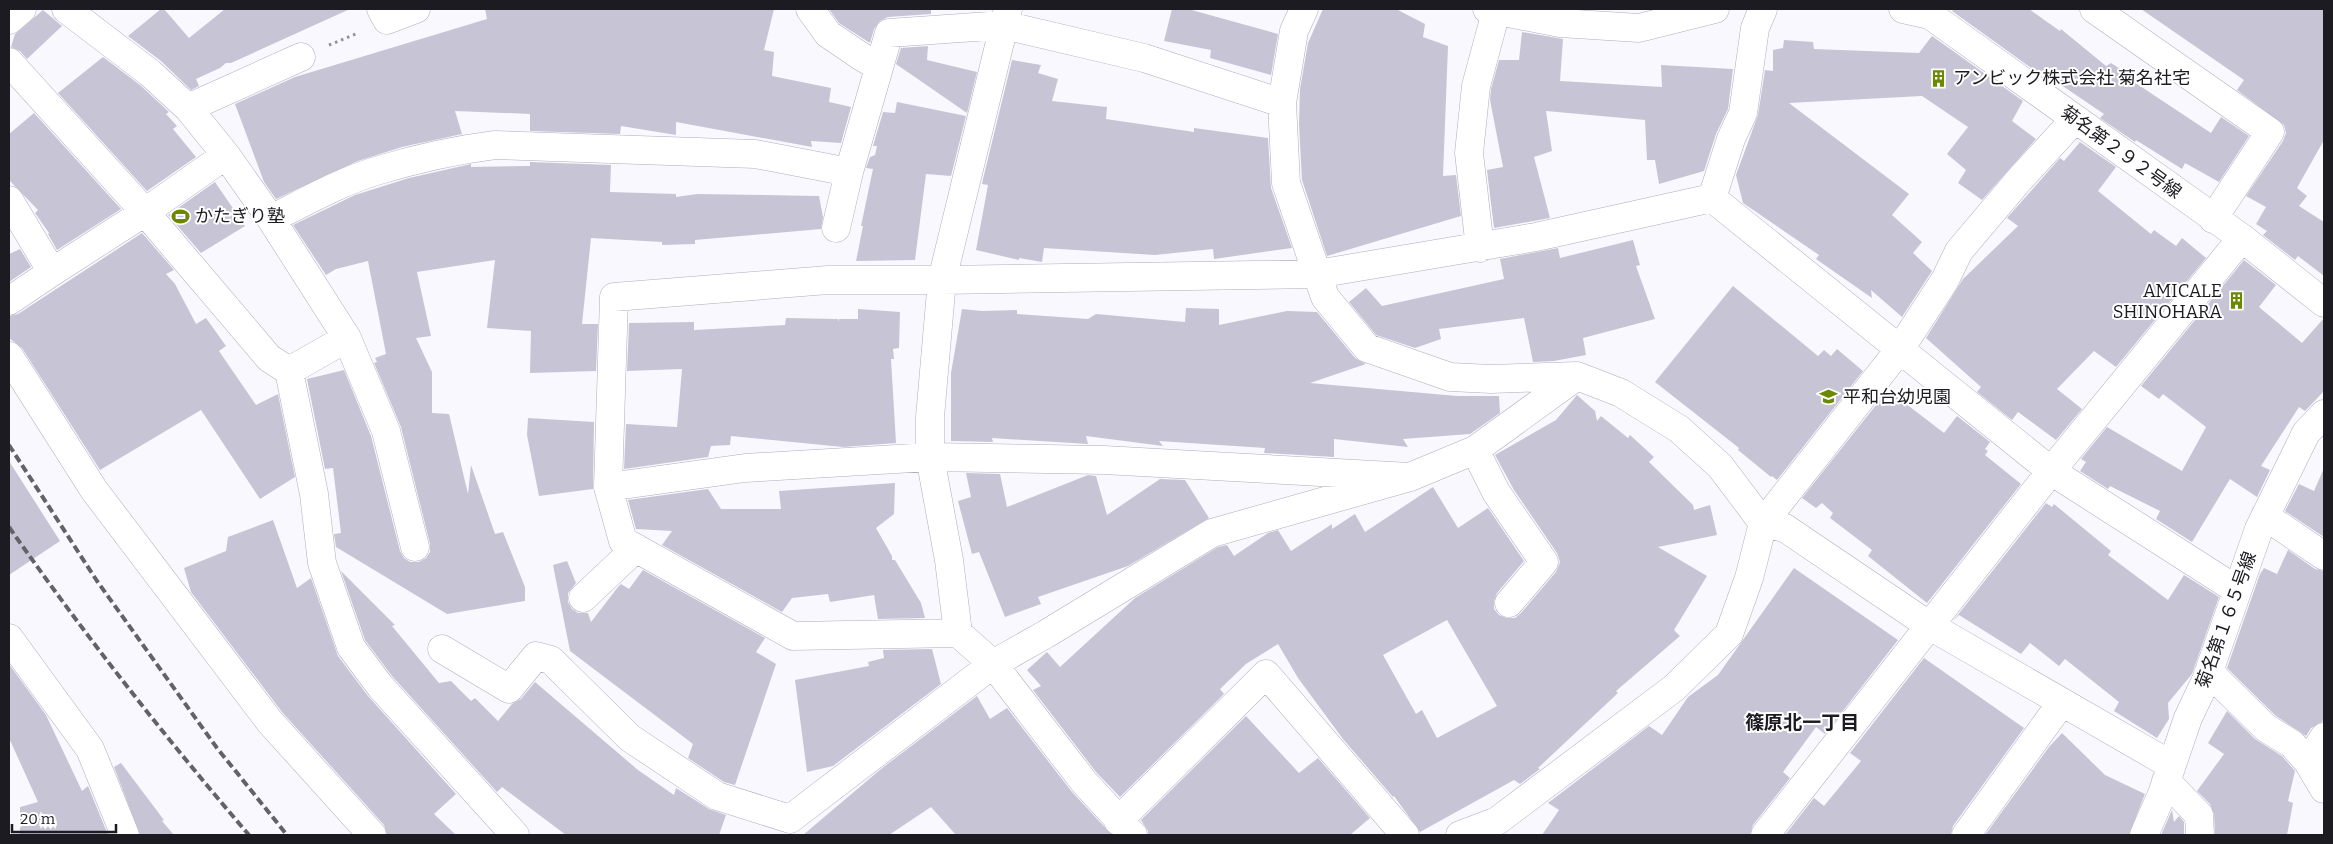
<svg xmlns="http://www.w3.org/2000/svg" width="2333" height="844" viewBox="0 0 2333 844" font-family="Bitter,'Noto Sans JP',serif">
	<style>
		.building { fill: #c7c5d5; fill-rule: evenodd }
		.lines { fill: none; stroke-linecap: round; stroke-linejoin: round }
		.minor-casing { stroke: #afadbd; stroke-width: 29 }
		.path { stroke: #919097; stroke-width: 3; stroke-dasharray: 2.5 4; stroke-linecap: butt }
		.minor { stroke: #fff; stroke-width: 28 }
		.rail { stroke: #636269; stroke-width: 4; stroke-dasharray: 8 4; stroke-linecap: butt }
		.labels { text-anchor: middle; stroke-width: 4; stroke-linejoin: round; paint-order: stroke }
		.poi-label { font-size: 18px; fill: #1b1b21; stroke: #fff; text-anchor: start }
		.street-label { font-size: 18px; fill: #1b1b21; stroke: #fff }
		.neighbourhood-label { font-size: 19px; font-weight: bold; fill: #1b1b21; stroke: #fff }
	</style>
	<rect width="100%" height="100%" fill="#f9f8ff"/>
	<path class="building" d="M161,9H164L189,38L225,9H350L231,63H226L220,68L196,79L199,86L191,90L161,61L128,36Z
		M485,9H774L764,50L774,52L772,76L831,88L829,102L851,107L841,143L811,141L812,147L676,122V135L621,126L620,134L530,131V114L455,111L462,134L402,147L358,161L276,199L264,182L235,104L295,77L487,19Z
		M829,9H931V14L888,17L880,21L874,29L870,43L839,23Z
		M1172,9H1188L1278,34L1271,75L1210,58L1211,50L1164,41Z
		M1323,9H1396L1425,24L1423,37L1448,46L1443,176L1456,175L1461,216L1327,256L1302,180L1299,124L1300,89L1308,43Z
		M1954,9H2029L2060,31L2061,29L2106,66L2111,63L2133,77L2131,80L2211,133L2221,117L2249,136L2219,182L2185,163L2182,169L2136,140L2135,142L2100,118L2104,114L2039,70L2038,73L1952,11Z
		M2141,9H2324V140L2297,188L2307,196L2299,206L2324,222V276L2298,256L2295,260L2263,235L2267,231L2256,224L2266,207L2246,196L2283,141L2286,133L2284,125L2237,90L2244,80Z
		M43,10L62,26L27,59L20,51L11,47L15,34Z
		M1522,32L1563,39L1560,81L1662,87L1661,65L1733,69L1728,109L1716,134L1704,171L1659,184L1655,160H1647L1645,120L1546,111L1552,151L1534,157L1550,218L1494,228L1487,170L1503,167L1490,100L1491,89L1499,60H1519Z
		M1932,36L2023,101L2012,121L2036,139L1982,200L1958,183L1966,170L1947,154L1968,127L1922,96L1789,103L1909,194L1892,215L1922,242L1913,253L1932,271L1902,317L1871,290L1872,298L1816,259L1819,255L1743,203L1736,175L1758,115L1765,70L1773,71V50L1783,48L1784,40L1813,42L1814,49L1919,53Z
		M928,46L927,60L977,72L967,113L896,64L901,48Z
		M103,57L140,85L169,112L166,114L177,126L173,129L196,157L147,191L58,93Z
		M1012,60L1041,65L1038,73L1058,79L1052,101L1107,107L1106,119L1194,132V128L1268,138L1271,188L1292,248L1214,259L1213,249L1155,255L1044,248L1042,262L1019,258V260L976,250L988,185L982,184L983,179Z
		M897,102L966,116L951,176L926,174L915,260L856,261L863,226H861L873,169L866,168L870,157L875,155L877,146H873L883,112L895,113Z
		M34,113L121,209L57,250L48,234L49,233L35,213L38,210L9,180V134Z
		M2080,142L2116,167L2098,191L2151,234L2154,230L2176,246L2182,238L2206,258L2116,367L2094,351L2057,389L2082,409L2056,440L2018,412L2012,420L1977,392L1981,387L1926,338L1963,279L2018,226L2007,218L2060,158L2064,161Z
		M530,162L611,165L610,192L676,194V197L697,194L819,196L823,217L821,229L695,240V244L662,245V242L591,238L582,324H598L596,371L530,373L531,331L487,328L495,260L417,272L431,336L416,338L432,372V413L449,414L468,494L471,465L495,534L503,532L525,587V601L447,614L336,547L334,534L341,533L333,468L325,469L307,379L344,370L371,436L400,551L404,558L410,562H419L426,558L430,552V544L401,427L374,363L377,362L375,358L386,354L368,261L336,269L326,275L293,225L355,195L409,178L471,164V167L530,166Z
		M215,182L245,226L201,253L168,215Z
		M142,233L174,270L166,274L175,284L196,324L206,318L226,346L219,351L256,405L278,394L295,477L260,499L201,410L100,470L22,348L9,338V316L18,314Z
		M1633,240L1640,265L1636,266L1655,319L1583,338L1586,355L1554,361L1533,362L1524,318L1439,329L1441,339L1415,348L1376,335L1349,302L1366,288L1382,306L1504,279L1500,259L1558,248L1560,258Z
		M20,249L31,267L9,282V254Z
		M2244,260L2276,285L2259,307L2302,343L2324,318V391L2305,411L2299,407L2261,466L2270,470L2257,497L2230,479L2192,542L2156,519L2160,511L2110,486L2108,489L2080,471L2086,462L2081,459L2107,427L2182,471L2206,427L2163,394L2159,399L2141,386Z
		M1733,286L1818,356L1824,350L1831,356L1837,349L1863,371L1777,480L1772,476L1771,477L1738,450L1739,448L1655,382Z
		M1186,308L1219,309V325L1287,311L1317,312L1355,358L1366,364L1310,383L1457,396H1499L1500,413L1470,434L1403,439L1408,447L1334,439V457L1264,453L1265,448L1159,441L1163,446L1086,436L1088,444L992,438L993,442L951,441V373L962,309L982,311L1017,310V314L1088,319L1096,314L1185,322Z
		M858,309L900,312L899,348L893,349L894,359H891L896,443L843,447L731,436L730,445L711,446L708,457L624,469L626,424L677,427L682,369L627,371L629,323L694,322V330L785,325L786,318L838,319L839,322V319H858Z
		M1888,390L1944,433L1957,416L1990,442L1985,449L1988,451L1985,455L2021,484L1927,603L1868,556L1872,550L1830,518L1833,513L1822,503L1816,508L1802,498Z
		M1577,395L1595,411L1597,421L1601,416L1628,438L1630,435L1654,457L1649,462L1693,505L1694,510L1710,505L1717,535L1658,547L1707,576L1674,630L1680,636L1616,691L1618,693L1538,768L1540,769L1520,784L1514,780L1420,832L1394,796L1393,797L1343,739L1298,678L1278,644L1246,664L1220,689L1224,694L1120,797L1096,772L1033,690L1041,686L1027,670L1047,652L1060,667L1135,598L1218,547L1227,545L1234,556L1268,533L1278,530L1291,551L1332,524V529L1355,514L1365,532L1433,487L1458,528L1488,508L1524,561L1497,593L1494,601V609L1499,615L1507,618H1515L1521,613L1556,572L1560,562L1557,553L1514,490L1495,455L1556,420ZM1447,620L1497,706L1437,738L1422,710L1416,714L1383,655Z
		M528,418L594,422L593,489L539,496L527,435Z
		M9,461L60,541L9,575Z
		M2324,468V537L2285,511L2299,484L2314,491Z
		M966,473L1000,474L1007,507L1088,475L1096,476L1107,515L1160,479L1185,480L1209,518L1128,566L1038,597L1041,604L1005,617L979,552L972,554L958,501L971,497Z
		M895,483L894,514L876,528L892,556V560H895L921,603L925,618L878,619L874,595L830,602L828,594L792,598L782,612L662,545L672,531L636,529L628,500L708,489L721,509H781L779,491Z
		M2046,503L2052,507L2054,504L2111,551L2108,555L2168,600L2184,575L2219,597L2192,674L2168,703L2169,719L2157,738L2114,711L2119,702L2065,659L2059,666L2030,643L2021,654L1959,615L1953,621Z
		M273,520L297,588L311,578L338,656L368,696L456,794L434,814L456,835H387L384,825L282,712L191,592L184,568L226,551L228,537Z
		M2288,550L2315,569L2324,571V718L2322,722L2311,728L2306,736L2276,716L2227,668L2260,574L2264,568L2277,574Z
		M567,561L576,583L568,593V602L572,609L578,613H588L591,622L618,587L621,584L629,589L643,570L765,638L756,652L776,664L735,785L724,782L688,758L693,744L570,651L553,565Z
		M1794,568L1898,640L1825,734L1816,727L1783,772L1790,778L1753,825L1750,835H1542L1559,810L1548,803L1649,726L1662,735L1688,697L1718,675Z
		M341,571L395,625L392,626L439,683L451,681L471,701L475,698L498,721L512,704L521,699L535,682L638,770L674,795L676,788L709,809L726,815L719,835H566L502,787L497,792L392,676L365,640Z
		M932,649L941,684L833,766L807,772L795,680L869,666L868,662L884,658L883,650Z
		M1924,658L2024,728L1953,826L1951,835H1785L1814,798L1824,806L1861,761L1850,753Z
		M9,664L46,715L82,791L88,786L108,835H20V807L38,802L9,738Z
		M977,696L990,719L1007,708L1072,792L1112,835H956L931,807L889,835H803L881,769Z
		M2227,711L2255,739L2282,756L2295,771L2288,801L2293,803L2287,835H2215L2214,814L2210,804L2197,791L2224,754L2208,743Z
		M1246,716L1299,773L1318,758L1370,818L1350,835H1148V831L1141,820Z
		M2062,733L2105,775L2145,794L2129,835H1985L2049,747Z
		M121,763L164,820L162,821L174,835H140L114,767Z
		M2172,810L2174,822L2179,816L2184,822V835H2161Z"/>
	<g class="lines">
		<defs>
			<path id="minor" d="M66,9L150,73L188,108L226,155L271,219L347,338L386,431L415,547
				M381,9L387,20L416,9
				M810,9L828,34L862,57L878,66
				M1008,9L942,280L930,417V457L949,560L958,633L993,664L1084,782L1133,835
				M1304,9L1294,31L1282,103L1286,183L1325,297L1367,348L1450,377L1491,379L1577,376L1621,393L1679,429L1720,466L1763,523L1785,528L1930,626L2171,765
				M1487,9L1560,23L1639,28L1715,9
				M1903,9L1930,15L2242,238L2324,303
				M2094,9L2270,132L2213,219
				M9,20L22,9
				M9,62L145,212L269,358L289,371L314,494L322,563L351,647L380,686L515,835
				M188,108L301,57
				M1712,198L2051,471L2237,590
				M1712,198L1731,139L1743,113L1755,28L1763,9
				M9,200L52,272L145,212L226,155
				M271,219C305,202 340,182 376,171C415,159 455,150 495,145L755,154L849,172L889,33L1004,25L1144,58L1282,103
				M836,228L849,172
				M1480,248L1469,153L1476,86L1496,12
				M9,301L52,272
				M9,356L94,490L270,722L372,835
				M289,371L347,338
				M1475,450L1496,492L1544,562L1509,603
				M1410,477L1104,460L930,457L745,468L608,487L614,297L828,280H942L1317,274L1536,237L1712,198
				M608,487L623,541L793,636L958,633
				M2265,516L2324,556
				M583,598L636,548
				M9,638L90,749L125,835
				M442,649L509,689L536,656L551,660L630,738L717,796L790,819
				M2209,672L2266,728L2292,744L2308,762L2324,789
				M2308,762L2324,737
				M2166,781L2199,815L2200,835
				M790,819L993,664L1046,634L1212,533L1410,477L1475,450L1577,376
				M1118,821L1266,674L1405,835
				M1460,835L1497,821L1674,688L1729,634L1749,578L1763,523L1900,349L1945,280L1959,251L2019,180L2075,119
				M1765,835L2051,471L2242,238
				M1966,835L2062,702
				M2144,835L2162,794L2188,718L2206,680L2259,529L2306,433L2324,414"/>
		</defs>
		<use href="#minor" class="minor-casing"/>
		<path class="path" d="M329,45L358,33"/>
		<use href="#minor" class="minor"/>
		<path class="rail" d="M9,445L97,581L217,748L287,835
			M9,527C84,634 164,736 249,835"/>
	</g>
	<defs>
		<symbol id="building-bare" viewBox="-9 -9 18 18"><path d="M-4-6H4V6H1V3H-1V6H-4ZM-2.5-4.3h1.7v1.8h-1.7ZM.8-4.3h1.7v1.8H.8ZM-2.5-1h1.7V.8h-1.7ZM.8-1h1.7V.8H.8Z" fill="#6a8800" stroke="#fff" stroke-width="2.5" paint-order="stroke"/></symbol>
		<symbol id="stadium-bare" viewBox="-9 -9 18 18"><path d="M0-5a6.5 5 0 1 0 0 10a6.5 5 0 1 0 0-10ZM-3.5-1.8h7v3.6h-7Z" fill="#6a8800" stroke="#fff" stroke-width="2.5" paint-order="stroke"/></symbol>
		<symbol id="school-bare" viewBox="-9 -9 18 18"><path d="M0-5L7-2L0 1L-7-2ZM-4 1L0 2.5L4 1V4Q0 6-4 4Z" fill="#6a8800" stroke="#fff" stroke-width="2.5" paint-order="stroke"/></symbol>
	</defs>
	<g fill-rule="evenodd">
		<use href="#building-bare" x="1926" y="66" width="25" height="25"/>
		<use href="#stadium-bare" x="168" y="204" width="25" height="25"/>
		<use href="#building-bare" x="2224" y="288" width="25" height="25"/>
		<use href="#school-bare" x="1816" y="384" width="25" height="25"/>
	</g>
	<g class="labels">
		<g class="poi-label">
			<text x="1953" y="84">アンビック株式会社 菊名社宅</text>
			<text x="195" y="222">かたぎり塾</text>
			<text x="2222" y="297" text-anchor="end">AMICALE<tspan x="2222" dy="21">SHINOHARA</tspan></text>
			<text x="1843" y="403">平和台幼児園</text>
		</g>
		<g class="street-label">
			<text transform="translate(2121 152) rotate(36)" y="6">菊名第２９２号線</text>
			<text transform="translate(2226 620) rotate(-70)" y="6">菊名第１６５号線</text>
		</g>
		<g class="neighbourhood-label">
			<text x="1802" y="729">篠原北一丁目</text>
		</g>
	</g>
	<rect width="2333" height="844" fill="none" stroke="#1b1b21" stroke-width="20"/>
	<path d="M12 824v8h104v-8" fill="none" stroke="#1b1b21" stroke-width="2.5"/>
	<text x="20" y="824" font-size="15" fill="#1b1b21" stroke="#ffffff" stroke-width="4" paint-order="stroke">20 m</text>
</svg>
